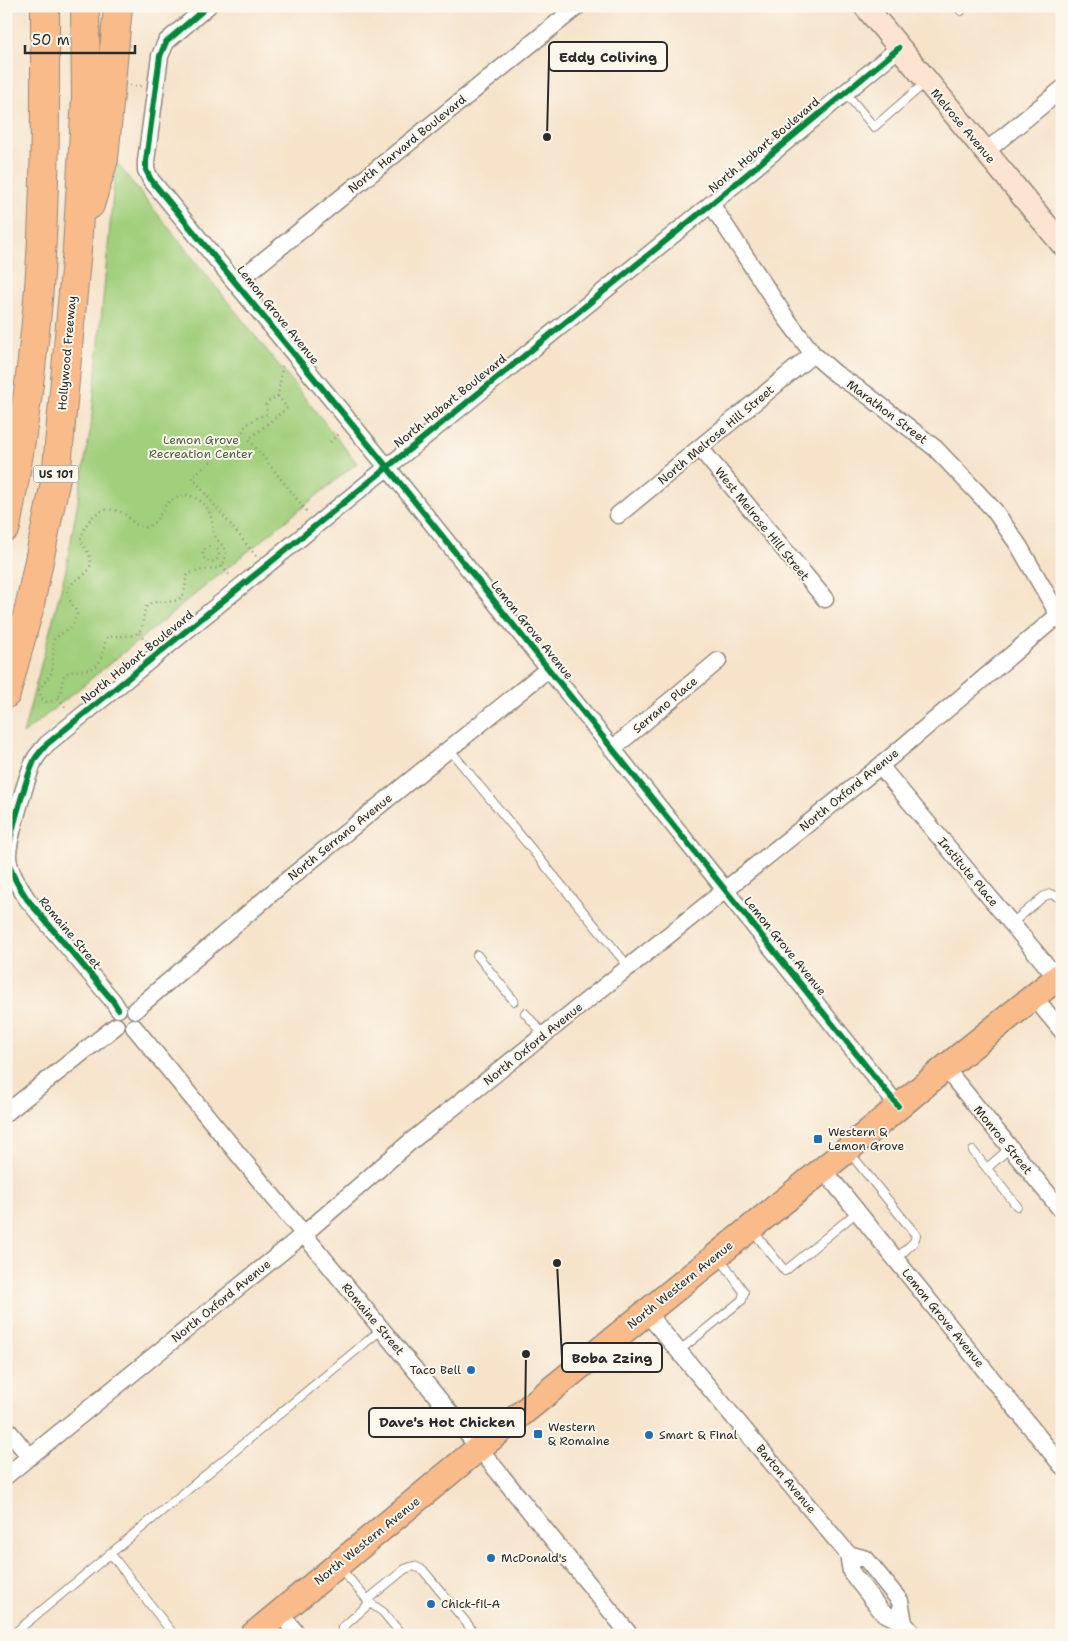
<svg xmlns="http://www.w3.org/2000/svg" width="1068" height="1641" viewBox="0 0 1068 1641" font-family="'Shantell Sans',sans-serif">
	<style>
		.green { fill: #a1cf7c; stroke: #667d54 }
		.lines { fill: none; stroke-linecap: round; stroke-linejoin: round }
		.service-casing { stroke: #90877a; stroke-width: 10 }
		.minor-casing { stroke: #90877a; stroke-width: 19 }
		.secondary-casing { stroke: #90877a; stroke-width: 25 }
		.primary-casing { stroke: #90877a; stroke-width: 28 }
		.motorway-casing { stroke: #90877a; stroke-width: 30 }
		.path { stroke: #90877a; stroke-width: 2.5; stroke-dasharray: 1 4; stroke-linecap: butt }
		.service { stroke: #fff; stroke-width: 8 }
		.minor { stroke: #fff; stroke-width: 16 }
		.secondary { stroke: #fde4d1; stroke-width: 22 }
		.primary { stroke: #fabb8b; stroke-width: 25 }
		.motorway { stroke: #fabb8b; stroke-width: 28 }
		.cycleway-casing { stroke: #fbf7ec; stroke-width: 9 }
		.cycleway { stroke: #00873e; stroke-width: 6 }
		.poi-dot { fill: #1f6fb2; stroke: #fbf7ec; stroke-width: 2 }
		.labels { text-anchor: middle; stroke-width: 4; stroke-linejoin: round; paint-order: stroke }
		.shield { fill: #fbf7ec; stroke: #696865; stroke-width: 1 }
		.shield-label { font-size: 11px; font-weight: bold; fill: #2b2b2b }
		.street-label { font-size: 12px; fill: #2b2b2b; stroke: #fbf7ec }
		.park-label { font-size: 12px; fill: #4e5c43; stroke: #fbf7ec }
		.poi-label { font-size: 12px; fill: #2b2b2b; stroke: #fbf7ec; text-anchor: start }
		.leader { fill: none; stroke: #2b2b2b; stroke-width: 2 }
		.callout-dot { fill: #2b2b2b; stroke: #fbf7ec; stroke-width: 2 }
		.callout { fill: #fbf7ec; stroke: #2b2b2b; stroke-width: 2 }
		.callout-label { font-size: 14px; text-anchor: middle; font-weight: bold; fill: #2b2b2b }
	</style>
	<rect width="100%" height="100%" fill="#fbf7ec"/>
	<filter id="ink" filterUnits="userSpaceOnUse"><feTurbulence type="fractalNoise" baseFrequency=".02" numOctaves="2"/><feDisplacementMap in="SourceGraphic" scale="10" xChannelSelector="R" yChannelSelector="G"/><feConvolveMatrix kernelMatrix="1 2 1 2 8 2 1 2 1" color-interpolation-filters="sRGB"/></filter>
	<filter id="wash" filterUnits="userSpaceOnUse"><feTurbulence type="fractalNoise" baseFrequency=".0096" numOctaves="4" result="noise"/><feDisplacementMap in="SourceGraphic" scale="20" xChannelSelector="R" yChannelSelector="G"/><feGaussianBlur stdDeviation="1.12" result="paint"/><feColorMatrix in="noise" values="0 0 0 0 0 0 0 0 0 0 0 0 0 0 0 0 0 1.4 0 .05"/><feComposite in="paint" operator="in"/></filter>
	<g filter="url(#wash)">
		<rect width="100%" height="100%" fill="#f6e3ca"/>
		<path class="green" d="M116,162L357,463L23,734L66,569L91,426Z"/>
	</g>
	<g filter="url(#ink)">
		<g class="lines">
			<defs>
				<path id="service" d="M957,6L961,11
					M845,92L874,127L925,83
					M449,749L629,967
					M1011,924L1043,897L1050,894L1057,896L1062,901
					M477,955L514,1001
					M525,1013L544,1035
					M973,1151L1017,1206
					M850,1153L916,1235L914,1242L896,1259
					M987,1168L1010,1148
					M752,1230L785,1271L857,1212
					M679,1351L742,1300L744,1292L720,1258
					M110,1553L174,1635
					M340,1568L370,1603L383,1612L402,1635
					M367,1600L405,1569L414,1566L423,1570L469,1626L474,1635
					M12,1635L382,1329
					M347,1635L342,1628L370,1603"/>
				<path id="minor" d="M208,6L166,42L160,56L146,161V170L151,180L387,467L898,1106
					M985,152L1062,89
					M711,204L786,318L813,354L836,374L866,394L935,448L994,510L1019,546L1062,621
					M237,282L578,6
					M700,448L825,599
					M618,515L813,354
					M612,749L718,661
					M880,766L1057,978
					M1034,997L1062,1031
					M118,1009L113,1001L27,899C19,886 9,872 8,857C7,842 28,773 35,759C38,754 43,749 47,744L711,204L899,48
					M135,1010L286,881L548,669
					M134,1027L461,1426L630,1635
					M945,1068L1062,1211
					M6,1113L116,1026
					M823,1169L1062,1466
					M646,1312L848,1554L851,1572L882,1612L904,1623L900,1601L866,1559L848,1554
					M6,1428L30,1457
					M6,1476L304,1234L410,1142L880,766L1062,612
					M279,1612L298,1635
					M904,1623L914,1635"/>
				<path id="secondary" d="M865,6L1062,244"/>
				<path id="primary" d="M253,1635L479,1448L847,1150L945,1068L1062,974"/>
				<path id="motorway" d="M90,205L104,159L118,6
					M6,527C21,448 33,368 39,287C46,194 45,100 45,6
					M6,694L29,609L56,478L77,249L86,98L85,6"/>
			</defs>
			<use href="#service" class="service-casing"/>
			<use href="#minor" class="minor-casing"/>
			<use href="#secondary" class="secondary-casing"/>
			<use href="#primary" class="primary-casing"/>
			<use href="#motorway" class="motorway-casing"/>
			<path class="path" d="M6,85H11
				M130,86H142
				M278,396L287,408L249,439L308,513
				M330,442L341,432
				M186,495C201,498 210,507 212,522C212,527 212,530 214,534C221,548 232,548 222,566C211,572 199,568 188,574C185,580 186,587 184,593C177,608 158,597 148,605C140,613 147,627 137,633C129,639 116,634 107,638C103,645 104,654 100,661C94,674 76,667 64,675C60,688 64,700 47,702L41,698L39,690L52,672L54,639L72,626L77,614C75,607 70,602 68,596C64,577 96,579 90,558C89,551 83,547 81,540C84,521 100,503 121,512C131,517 132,525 144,528C167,520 155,501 186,495Z
				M203 554a8 8 0 1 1 16 0a8 8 0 1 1-16 0Z
				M256,556L192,477L239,438L246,425L257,418L267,414L266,405L269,401L278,396L282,367L283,366
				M222,566L230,576
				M139,633L148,643
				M58,698L67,709"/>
			<use href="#service" class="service"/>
			<use href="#minor" class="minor"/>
			<use href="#secondary" class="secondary"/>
			<use href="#primary" class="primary"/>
			<use href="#motorway" class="motorway"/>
			<defs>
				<path id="cycleway" d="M208,6L166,42L160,56L146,161V170L151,180L387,467L898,1106
					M118,1009L113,1001L27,899C19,886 9,872 8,857C7,842 28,773 35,759C38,754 43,749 47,744L711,204L899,48"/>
			</defs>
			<use href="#cycleway" class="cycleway-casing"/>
			<use href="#cycleway" class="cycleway"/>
		</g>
	</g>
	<g class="poi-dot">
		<rect x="813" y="1134" width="10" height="10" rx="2.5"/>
		<circle cx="471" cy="1370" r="5"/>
		<rect x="533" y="1429" width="10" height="10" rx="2.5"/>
		<circle cx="649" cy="1435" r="5"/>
		<circle cx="491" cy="1558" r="5"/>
		<circle cx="431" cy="1604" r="5"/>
	</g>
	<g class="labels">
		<rect class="shield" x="33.5" y="465.5" width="45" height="17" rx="4"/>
		<g class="shield-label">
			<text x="56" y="478">US 101</text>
		</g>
		<g class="street-label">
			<text transform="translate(963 126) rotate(50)" y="4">Melrose Avenue</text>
			<text transform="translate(407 144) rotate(-39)" y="4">North Harvard Boulevard</text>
			<text transform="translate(764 145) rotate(-40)" y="4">North Hobart Boulevard</text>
			<text transform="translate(278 315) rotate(51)" y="4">Lemon Grove Avenue</text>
			<text transform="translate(67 353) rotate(-85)" y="4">Hollywood Freeway</text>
			<text transform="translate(450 401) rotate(-39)" y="4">North Hobart Boulevard</text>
			<text transform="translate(887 412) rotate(37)" y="4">Marathon Street</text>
			<text transform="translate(716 435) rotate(-40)" y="4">North Melrose Hill Street</text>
			<text transform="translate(762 524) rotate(51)" y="4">West Melrose Hill Street</text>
			<text transform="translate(532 630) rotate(51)" y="4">Lemon Grove Avenue</text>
			<text transform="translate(137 657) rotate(-39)" y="4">North Hobart Boulevard</text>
			<text transform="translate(665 705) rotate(-40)" y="4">Serrano Place</text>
			<text transform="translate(849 790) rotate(-39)" y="4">North Oxford Avenue</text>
			<text transform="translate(340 837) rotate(-39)" y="4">North Serrano Avenue</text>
			<text transform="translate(968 872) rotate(50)" y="4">Institute Place</text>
			<text transform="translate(70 933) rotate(50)" y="4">Romaine Street</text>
			<text transform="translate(785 946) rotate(51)" y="4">Lemon Grove Avenue</text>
			<text transform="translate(533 1044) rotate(-39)" y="4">North Oxford Avenue</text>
			<text transform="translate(1003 1140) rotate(51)" y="4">Monroe Street</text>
			<text transform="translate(680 1285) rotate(-39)" y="4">North Western Avenue</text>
			<text transform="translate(221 1301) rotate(-39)" y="4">North Oxford Avenue</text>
			<text transform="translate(943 1318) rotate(51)" y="4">Lemon Grove Avenue</text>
			<text transform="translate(373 1319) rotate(50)" y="4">Romaine Street</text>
			<text transform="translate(786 1479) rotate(50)" y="4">Barton Avenue</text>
			<text transform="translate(367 1541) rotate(-39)" y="4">North Western Avenue</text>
		</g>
		<g class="park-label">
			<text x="201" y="444">Lemon Grove<tspan x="201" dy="14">Recreation Center</tspan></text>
		</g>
		<g class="poi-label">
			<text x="828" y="1136">Western &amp;<tspan x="828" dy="14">Lemon Grove</tspan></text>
			<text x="461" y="1374" text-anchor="end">Taco Bell</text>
			<text x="548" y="1431">Western<tspan x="548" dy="14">&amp; Romaine</tspan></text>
			<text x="659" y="1439">Smart &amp; Final</text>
			<text x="501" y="1562">McDonald's</text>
			<text x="441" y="1608">Chick-fil-A</text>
		</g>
	</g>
	<path class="leader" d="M547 137L549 57M557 1263L562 1358M526 1354L525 1422"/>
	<g class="callout-dot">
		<circle cx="547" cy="137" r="5"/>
		<circle cx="557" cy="1263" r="5"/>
		<circle cx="526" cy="1354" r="5"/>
	</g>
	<g class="callout">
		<rect x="549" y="42" width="118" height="29" rx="5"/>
		<rect x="562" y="1343" width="100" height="29" rx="5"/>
		<rect x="369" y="1408" width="156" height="29" rx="5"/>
	</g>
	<g class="callout-label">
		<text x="608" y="62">Eddy Coliving</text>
		<text x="612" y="1363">Boba Zzing</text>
		<text x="447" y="1427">Dave's Hot Chicken</text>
	</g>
	<rect width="1068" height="1641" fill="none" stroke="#fbf7ec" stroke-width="25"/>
	<path d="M25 45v8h110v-8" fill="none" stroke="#2b2b2b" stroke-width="2.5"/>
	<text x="32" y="45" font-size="15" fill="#2b2b2b" stroke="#fbf7ec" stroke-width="4" paint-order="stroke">50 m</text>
</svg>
